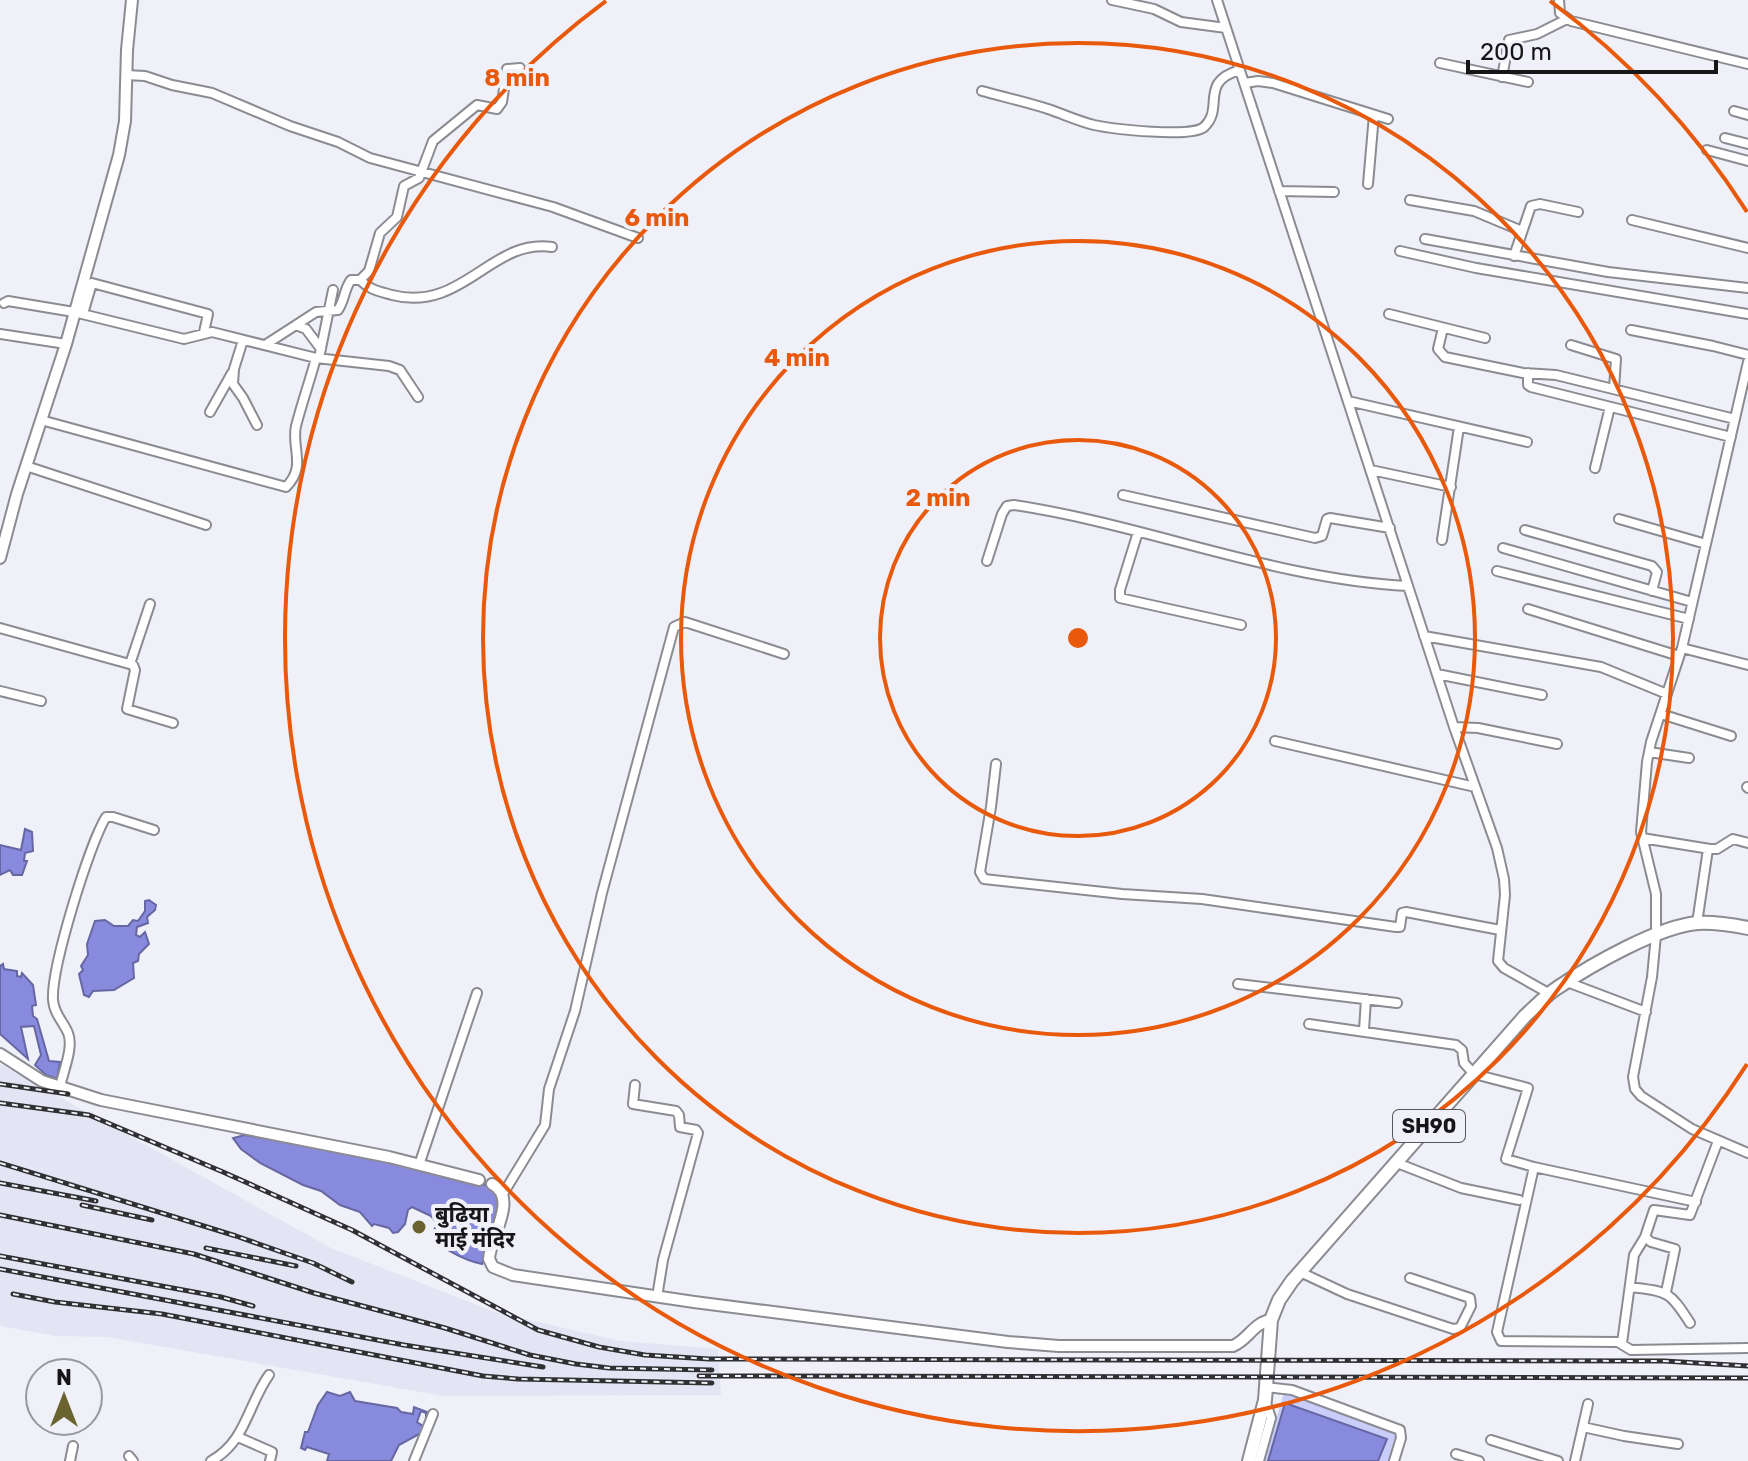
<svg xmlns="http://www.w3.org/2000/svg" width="1748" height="1461" viewBox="0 0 1748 1461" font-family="Rubik,'Noto Sans Devanagari',sans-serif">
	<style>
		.built { fill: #e3e5f4 }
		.green { fill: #c9cdf9 }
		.water { fill: #888add; stroke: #6667a2; stroke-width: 2 }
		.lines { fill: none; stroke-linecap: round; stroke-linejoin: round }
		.minor-casing { stroke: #8b8b92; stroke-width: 12 }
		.tertiary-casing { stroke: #8b8b92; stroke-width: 14 }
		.primary-casing { stroke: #8b8b92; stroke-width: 16 }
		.minor { stroke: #fff; stroke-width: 8 }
		.tertiary { stroke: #fff; stroke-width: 10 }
		.primary { stroke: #fff; stroke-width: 12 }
		.rail-casing { stroke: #303033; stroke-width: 5 }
		.rail { stroke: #eff0f8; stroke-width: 2; stroke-dasharray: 6; stroke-linecap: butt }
		.ring { fill: none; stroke: #e8590c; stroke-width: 4 }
		.poi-dot { fill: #6a632f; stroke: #eff0f8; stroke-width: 3 }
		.labels { text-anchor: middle; stroke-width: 8; stroke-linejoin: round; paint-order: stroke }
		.shield { fill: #eff0f8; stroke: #57575b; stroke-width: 2 }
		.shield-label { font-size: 20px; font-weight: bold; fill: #161618 }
		.poi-label { font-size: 22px; font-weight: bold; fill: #161618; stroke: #eff0f8; text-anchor: start }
		.centre { fill: #e8590c; stroke: #eff0f8; stroke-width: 4 }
		.ring-label { font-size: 24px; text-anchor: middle; font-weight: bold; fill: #e8590c; stroke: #eff0f8; stroke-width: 8; stroke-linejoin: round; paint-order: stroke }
	</style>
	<rect width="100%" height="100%" fill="#eff0f8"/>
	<path class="built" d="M0,1064L331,1248L495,1312L620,1341L718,1349L721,1395L444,1396L107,1337L56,1336L0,1326Z"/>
	<path class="green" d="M1285,1389L1404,1431L1395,1461H1264Z"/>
	<path class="water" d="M25,829L32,832L33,851L25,853L24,861H27L22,875H13L10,870L0,875V845L21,850Z
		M149,900L156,905L155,910L147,917L148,923L137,927L136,935L140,937L145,932L149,944L139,954L138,961L133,963L134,978L114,990L93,991L89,997L84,995L79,974L83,970L81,966L88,955L87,944L95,921L105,920L114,926H128L133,920L138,921L145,911V901Z
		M3,964L4,969L17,971V976L21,977L22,973L33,985L36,1005L32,1006L33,1016L37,1019L49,1061L60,1062L57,1079L46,1075L35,1065L41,1055L34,1026L21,1027L28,1059L0,1034V966Z
		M245,1135L340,1150L494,1187L501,1206C494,1225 489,1246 482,1264C467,1261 435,1247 433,1233L437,1223L431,1216L412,1207L408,1210L405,1224L398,1232L393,1233L389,1228L374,1224L372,1226L360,1212L340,1205L321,1191L303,1185L260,1163L241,1149L233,1138Z
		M327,1392L340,1396L350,1392L355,1401L397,1408L401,1412L413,1414L414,1407L430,1413L426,1424V1413L421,1411L417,1422L423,1426V1432L399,1445L391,1461H327L329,1454L307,1447L305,1450L301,1448L305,1432H308L318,1405Z
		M1285,1403L1387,1439L1378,1461H1268Z"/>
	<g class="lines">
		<defs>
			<path id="minor" d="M1112,0L1154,9L1181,22L1226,28
				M1217,0L1454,727L1497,848L1504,879L1505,895L1498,961L1504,968L1550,994
				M1559,0L1560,13L1571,21L1748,64
				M1440,63L1528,82
				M520,68L507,69L502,102L497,109L477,105L433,141L419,178L404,186L397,217L380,233L369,271L360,280C370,290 378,291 392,295C463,313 491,238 552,247
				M126,75L145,76L172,85L212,93L290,126L338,142L370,158L553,207L638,238
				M1502,77L1509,40L1537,34L1567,19
				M1245,83L1258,81L1273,83L1388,119
				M982,91C1004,97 1026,102 1048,109C1063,114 1078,121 1094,125C1112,129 1192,138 1204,127C1225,108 1198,82 1240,70
				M1734,111L1748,115
				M1725,138L1748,144
				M1707,150L1748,161
				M1368,184L1374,115
				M1279,191L1334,192
				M1410,200L1474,211L1522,231
				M1632,220L1748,248
				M1425,239L1608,272L1748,288
				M1400,251L1476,268L1748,314
				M1514,256L1531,206L1540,204L1578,212
				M4,303L8,301L74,312L184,339L212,332L316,358L389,366L400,370L418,397
				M83,314L92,283L208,314L204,332
				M1389,314L1485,338
				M296,325L306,329L321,349
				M1443,328L1438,349L1445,357L1523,373L1556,375L1735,419
				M1631,330L1713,346L1748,355
				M0,334L66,344
				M243,340L234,369L233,384L243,398L257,425
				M265,345L316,312L338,310C345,300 344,289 351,280H360
				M1571,345L1616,359L1614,389
				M319,358L333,290
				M1748,362L1682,648L1651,742L1647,762L1641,832L1656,894V935L1652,977L1633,1077L1635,1089L1641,1096L1692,1129L1748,1153
				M1528,373V385L1531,387L1731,437
				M1348,401L1527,442
				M210,412L232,373
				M41,420L286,487C307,466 291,448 296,426C302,403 310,380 316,358
				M26,466L206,525
				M1595,468L1610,407
				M1371,470L1451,487
				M1123,495L1315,538L1322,536L1327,519L1330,518L1390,528
				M1619,519L1706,544
				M1525,530L1652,566L1657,572L1652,591
				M1138,532L1120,590V598L1241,625
				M1442,540L1459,427
				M1503,548L1692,602
				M987,561L1002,514L1007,506L1014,505C1147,525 1273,579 1408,586
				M1497,571L1689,619
				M1528,609L1679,656
				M0,628L133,665L135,670L127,709L173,723
				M1424,636L1601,667L1667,694
				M1682,648L1748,665
				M130,664L150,604
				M1437,674L1542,695
				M0,691L41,701
				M1661,714L1731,736
				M1454,727L1478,728L1557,744
				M1275,741L1475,787
				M1649,752L1689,758
				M996,764L991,807L980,872L984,879L1122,894L1202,899L1396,927H1400L1402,913L1406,912L1500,930
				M1747,787L1748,788
				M1642,838L1710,849H1717L1733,839L1748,843
				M1697,923L1708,849
				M1567,982L1646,1012
				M1238,984L1397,1003
				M1309,1024L1456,1045L1462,1050L1464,1063L1474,1074L1528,1088L1506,1159L1534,1167L1497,1332L1501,1341L1618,1342L1631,1350L1748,1348
				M1364,1030L1366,999
				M635,1085L633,1104L676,1111L679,1115L680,1127L696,1130L698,1133L663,1260L657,1297
				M60,1087C63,1072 74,1047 68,1033C63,1021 54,1014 53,1000C51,968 89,845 106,817H113L154,830
				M1397,1163L1461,1188L1519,1200
				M419,1165L477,993
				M1534,1167L1696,1202
				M503,1194L545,1125L549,1089L575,1011L602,893L674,627L685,622L784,654
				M1300,1272L1347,1294L1453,1329L1460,1328L1471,1306L1470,1298L1410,1278
				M1630,1287C1668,1292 1669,1290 1690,1323
				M1666,1292L1675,1249L1651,1242L1645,1237L1654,1210L1690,1215L1718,1141
				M1622,1343L1634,1255L1645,1237
				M1266,1387L1292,1390L1400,1430L1401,1438L1394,1461
				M1583,1427L1624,1436L1678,1444
				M238,1437L272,1452L270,1461
				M1491,1440L1558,1461
				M1456,1454L1479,1461
				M129,1456L133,1461
				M70,1461L73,1446
				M211,1461C246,1442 248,1404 269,1375
				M414,1461L433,1414
				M1259,1461L1271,1418L1265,1400
				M1575,1461L1588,1404"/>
			<path id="tertiary" d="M0,558L17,494L66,344L119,155L125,121L127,50L132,0
				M0,1054L42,1081L101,1100L389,1157L479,1180
				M492,1184C519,1198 490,1237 489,1259L493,1267L513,1275L694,1302L1008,1342L1059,1346H1233C1249,1339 1253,1323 1271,1320"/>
			<path id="primary" d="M1249,1461L1265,1400L1271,1320L1279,1300L1292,1281L1525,1016C1535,1007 1546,995 1557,988C1591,965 1659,926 1698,923C1715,922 1732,925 1748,928"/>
		</defs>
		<use href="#minor" class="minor-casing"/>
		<use href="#tertiary" class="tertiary-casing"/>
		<use href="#primary" class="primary-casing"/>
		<use href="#minor" class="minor"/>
		<use href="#tertiary" class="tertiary"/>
		<use href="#primary" class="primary"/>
		<defs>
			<path id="rail" d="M0,1084L68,1094
				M0,1103L89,1115L223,1172L352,1230L538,1330L599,1347L645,1355L709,1359L1664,1361L1748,1366
				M0,1163L236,1236L313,1263L352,1282
				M0,1183L96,1201
				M82,1205L152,1220
				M0,1215L194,1254L314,1293L445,1328L530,1355L576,1364L609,1368L712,1370
				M206,1248L296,1266
				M0,1256L221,1297L253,1306
				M0,1269L404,1345L543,1367
				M13,1294L55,1302L162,1314L483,1376L518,1379L712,1383
				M699,1376L1748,1378"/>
		</defs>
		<use href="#rail" class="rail-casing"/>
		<use href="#rail" class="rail"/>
	</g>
	<g class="ring">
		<circle cx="1078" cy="638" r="198"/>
		<circle cx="1078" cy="638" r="397"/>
		<circle cx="1078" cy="638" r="595"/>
		<path d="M1747 1064A793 793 0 1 1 606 1M1550 1A793 793 0 0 1 1747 212"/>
	</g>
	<circle class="poi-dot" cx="419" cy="1227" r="8"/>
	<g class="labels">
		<rect class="shield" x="1393" y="1110" width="72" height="32" rx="6"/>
		<g class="shield-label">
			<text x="1429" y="1133">SH90</text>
		</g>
		<g class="poi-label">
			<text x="435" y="1222">बुढ़िया<tspan x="435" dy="25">माई मंदिर</tspan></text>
		</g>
	</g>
	<circle cx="1078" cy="638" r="12" class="centre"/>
	<g class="ring-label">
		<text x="517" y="86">8 min</text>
		<text x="657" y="226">6 min</text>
		<text x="797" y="366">4 min</text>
		<text x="938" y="506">2 min</text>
	</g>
	<g transform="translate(64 1397)"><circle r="38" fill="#eff0f8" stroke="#98999e" stroke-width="2"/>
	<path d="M0-6L14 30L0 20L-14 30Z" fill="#6a632f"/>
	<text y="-12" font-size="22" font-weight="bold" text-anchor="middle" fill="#161618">N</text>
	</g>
	<path d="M1468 60v12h248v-12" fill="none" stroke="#161618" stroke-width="4"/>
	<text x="1480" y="60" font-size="24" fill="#161618" stroke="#eff0f8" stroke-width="6" paint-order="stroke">200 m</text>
</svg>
